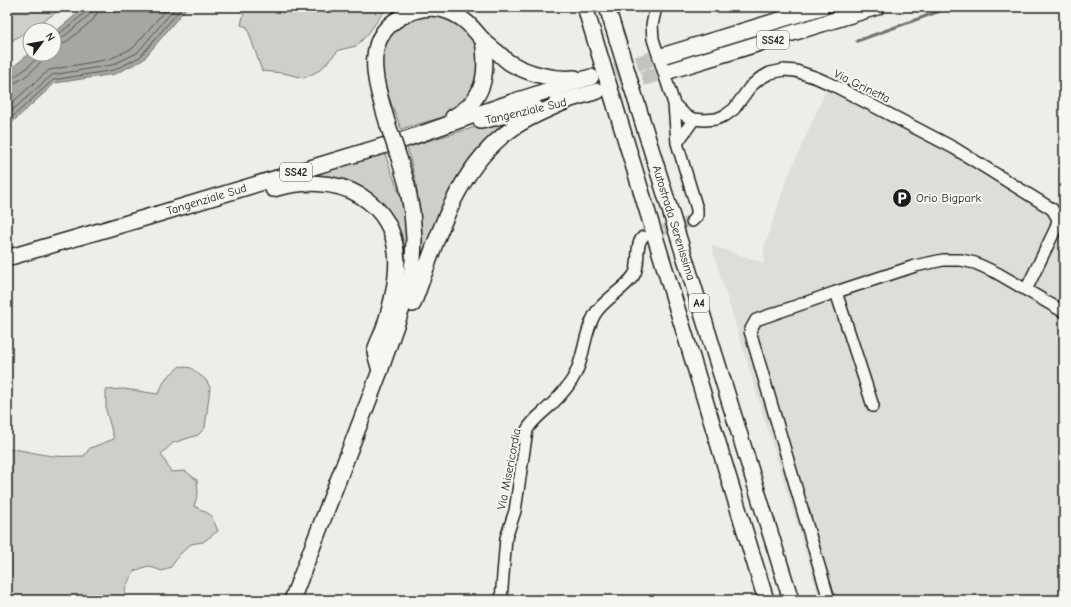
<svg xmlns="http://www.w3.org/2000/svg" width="1071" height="607" viewBox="0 0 1071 607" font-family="'Comic Neue',sans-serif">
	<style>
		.built { fill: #ddddda }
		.green { fill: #cececb; stroke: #757574 }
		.water { fill: #a6a6a3; stroke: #6f6f6d }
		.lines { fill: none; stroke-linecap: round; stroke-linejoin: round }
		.shore { stroke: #535352; stroke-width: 1 }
		.stream { stroke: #6f6f6d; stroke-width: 3 }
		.minor-tunnel { stroke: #c3c3c0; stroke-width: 11; stroke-dasharray: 11 5.5; stroke-linecap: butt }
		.highway-tunnel { stroke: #c3c3c0; stroke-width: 15; stroke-dasharray: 15 8; stroke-linecap: butt }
		.minor-casing { stroke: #1c1c1c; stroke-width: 14 }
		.highway-casing { stroke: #1c1c1c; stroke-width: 18 }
		.minor { stroke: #f6f6f2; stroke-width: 11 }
		.highway { stroke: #f6f6f2; stroke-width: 15 }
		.highway-bridge-casing { stroke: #1c1c1c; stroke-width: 18; stroke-linecap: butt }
		.highway-bridge { stroke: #f6f6f2; stroke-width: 15 }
		.labels { text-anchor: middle; stroke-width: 4; stroke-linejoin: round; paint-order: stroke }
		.shield { fill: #f6f6f2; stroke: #5d5d5c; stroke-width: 1 }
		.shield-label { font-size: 11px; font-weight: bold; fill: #1c1c1c }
		.street-label { font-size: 12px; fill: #1c1c1c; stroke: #f6f6f2 }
		.poi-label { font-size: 12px; fill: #1c1c1c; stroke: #f6f6f2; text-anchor: start }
	</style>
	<rect width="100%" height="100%" fill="#edede9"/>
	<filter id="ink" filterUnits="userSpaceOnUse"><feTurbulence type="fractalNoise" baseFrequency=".025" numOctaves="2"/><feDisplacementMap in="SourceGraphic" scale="8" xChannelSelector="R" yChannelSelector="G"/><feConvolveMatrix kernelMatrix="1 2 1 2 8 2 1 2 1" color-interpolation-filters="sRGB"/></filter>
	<g filter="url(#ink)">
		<path class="built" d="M827,88L951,152L1051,214L1064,190V600H820L711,245L764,263V248L786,181Z"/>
		<path class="green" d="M7,7H64C46,20 26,31 7,44Z
			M247,7H385V10L367,35L356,46L339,50L320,70L304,78L283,73L262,71L247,27L241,25L245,8Z
			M437,15L460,24L477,45L480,53L476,91L455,111L444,117L401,129C395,111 385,92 382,73C378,47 393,20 421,16C426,15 431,15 437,15Z
			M517,115L506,126L421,262C422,237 422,213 415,189L417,187L407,147Z
			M385,154L399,193H401C406,220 408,243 404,271L386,213L309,176Z
			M180,366L191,368L206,380L210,387L205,428L198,435L173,443L161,454L171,472L185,471L197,480L198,493L194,506L211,515L218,531L203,542L191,544L180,554L171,567L162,571L148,566L134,571L126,586L124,600H7V449C23,449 38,455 55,456C64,457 74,456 84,456L90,448L114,439L106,410V390L124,389L158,394L166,378Z"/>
		<path class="water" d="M85,7H187L143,60L115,74L55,83L7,127V72L30,53V54H54V33Z"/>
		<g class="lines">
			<path class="shore" d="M54,36L58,35L86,12L87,7
				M54,41L61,39L89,15L92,11V7
				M54,47L65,43L93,20L97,13L98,7
				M7,79C15,79 36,62 39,54
				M7,85C18,85 42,65 45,54
				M7,107L49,70L110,59L133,48L168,7
				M7,115L52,75L112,65L137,53L176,7
				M7,122L53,80L114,70L140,57L182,7"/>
			<path class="stream" d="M857,41L951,7"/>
			<path class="minor-tunnel" d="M648,235L692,221"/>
			<path class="highway-tunnel" d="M593,77L665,55
				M598,91L669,71"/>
			<defs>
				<path id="minor" d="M656,7L652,25L653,39L674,104L686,116L694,119L704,120L716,119L726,115L734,109L750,87L759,79L770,73L784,70L796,71L817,78L837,87L954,148L1052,209L1058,219L1056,228L1026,290
					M674,104L677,143L694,119
					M677,143L697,209V216L692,221
					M873,406L836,292L915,266L943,260H961L975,263L997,273L1064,312
					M501,600L506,538L515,511L527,430C533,419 544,412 552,404C559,397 567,388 572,380C585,360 583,334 595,314C604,299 624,290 634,275C641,264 634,245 643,237
					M829,600L750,331L756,320L836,292"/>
				<g id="highway">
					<path d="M585,7L766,600"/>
					<path id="s1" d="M607,7L791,600"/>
					<path d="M665,55L822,7"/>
					<path d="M669,71L877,7"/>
					<path d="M557,103L598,91"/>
					<path d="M453,117C485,100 488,74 483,40"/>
					<path d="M481,121L536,108"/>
					<path d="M388,125C377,86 357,36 407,14C422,7 439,6 454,14C467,20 474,30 483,40C487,44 492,48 497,52C501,55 505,60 510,63C529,74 553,80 575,78"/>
					<path d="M273,189C302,181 335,180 361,196C410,227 399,282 384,328C382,335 377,343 375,351C375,356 379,365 380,371"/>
					<path id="s2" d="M7,258L148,217L406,139L512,102L591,77"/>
					<path d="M413,304C437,241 455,168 513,128C530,116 549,109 567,101"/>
					<path d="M292,600L380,371L408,291L413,262L414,238L412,212L407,185L399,158"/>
				</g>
			</defs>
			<use href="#minor" class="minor-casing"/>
			<use href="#highway" class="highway-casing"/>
			<use href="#minor" class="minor"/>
			<use href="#highway" class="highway"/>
			<defs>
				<path id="highway-bridge" d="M388,125L399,158"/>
			</defs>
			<use href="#highway-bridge" class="highway-bridge-casing"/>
			<use href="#highway-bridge" class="highway-bridge"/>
		</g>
	</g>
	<defs>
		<symbol id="parking-disc" viewBox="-11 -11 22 22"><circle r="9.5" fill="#1c1c1c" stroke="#f6f6f2"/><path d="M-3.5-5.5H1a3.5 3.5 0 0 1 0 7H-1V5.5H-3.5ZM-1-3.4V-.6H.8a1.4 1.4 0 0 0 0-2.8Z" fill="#fff"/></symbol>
	</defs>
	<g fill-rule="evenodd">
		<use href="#parking-disc" x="891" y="187" width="22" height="22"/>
	</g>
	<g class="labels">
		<g class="shield">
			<rect x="757" y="31" width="32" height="18" rx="3"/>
			<rect x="280" y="163" width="32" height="18" rx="3"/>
			<rect x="689" y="294" width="20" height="18" rx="3"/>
		</g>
		<g class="shield-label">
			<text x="773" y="44">SS42</text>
			<text x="296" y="176">SS42</text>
			<text x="699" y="307">A4</text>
		</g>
		<g class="street-label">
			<text transform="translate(862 86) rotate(26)" y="4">Via Grinetta</text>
			<text transform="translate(526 111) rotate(-13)" y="4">Tangenziale Sud</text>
			<text dy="4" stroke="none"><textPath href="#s2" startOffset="208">Tangenziale Sud</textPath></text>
			<text dy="4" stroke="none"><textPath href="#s1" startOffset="226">Autostrada Serenissima</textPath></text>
			<text transform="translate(509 469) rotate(-79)" y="4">Via Misericordia</text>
		</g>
		<g class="poi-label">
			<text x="916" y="202">Orio Bigpark</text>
		</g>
	</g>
	<rect width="1071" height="607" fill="none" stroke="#f6f6f2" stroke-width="24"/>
	<rect x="12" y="12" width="1047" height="583" fill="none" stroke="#1c1c1c" stroke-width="1.5" filter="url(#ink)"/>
	<g transform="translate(42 42) rotate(58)"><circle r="19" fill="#f6f6f2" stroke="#9f9f9c"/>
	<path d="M0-3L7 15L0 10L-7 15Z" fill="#1c1c1c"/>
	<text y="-6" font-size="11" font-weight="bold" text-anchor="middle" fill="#1c1c1c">N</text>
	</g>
</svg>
